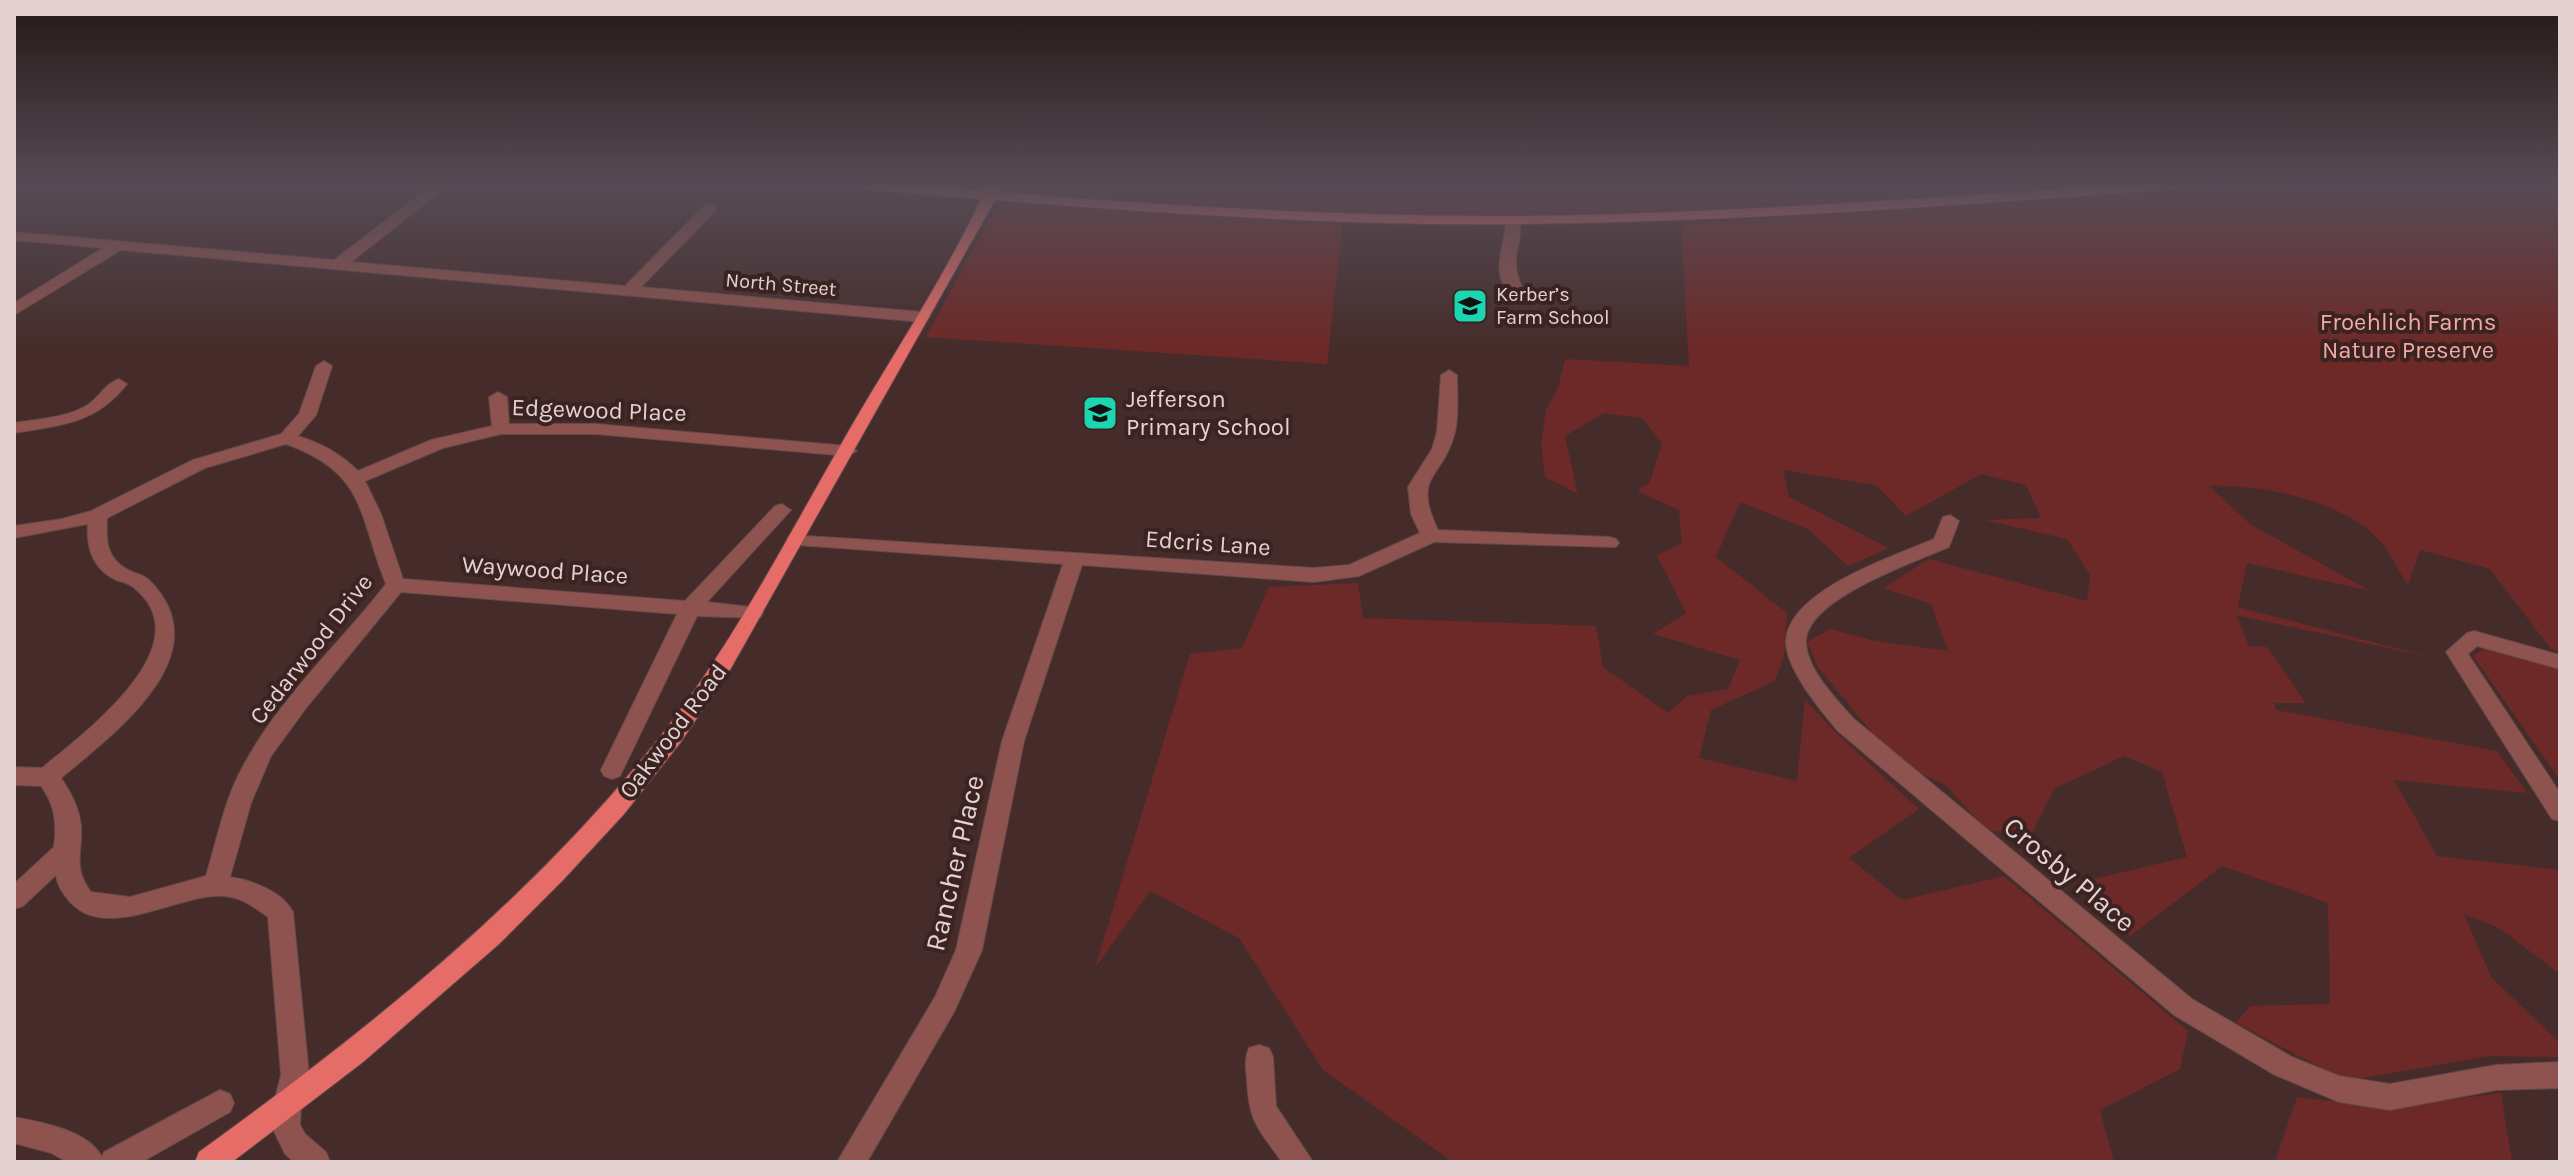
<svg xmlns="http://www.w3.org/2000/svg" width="2574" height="1176" viewBox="0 0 2574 1176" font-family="Karla,sans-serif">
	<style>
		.green { fill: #6d2927 }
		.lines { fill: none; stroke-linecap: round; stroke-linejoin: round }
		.minor-casing { stroke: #614a48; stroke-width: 2 }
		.major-casing { stroke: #614a48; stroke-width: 2 }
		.minor { fill: #8f534f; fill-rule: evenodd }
		.major { fill: #e66c67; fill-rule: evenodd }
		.labels { text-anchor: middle; stroke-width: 8; stroke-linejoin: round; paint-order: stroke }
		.far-street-label { font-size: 20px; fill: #e3d2d1; stroke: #3a2321 }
		.far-poi-label { font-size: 20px; fill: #e3d2d1; stroke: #3a2321; text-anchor: start }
		.park-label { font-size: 24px; fill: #f4a9a3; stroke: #3a2321 }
		.poi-label { font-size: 24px; fill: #e3d2d1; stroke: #3a2321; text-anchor: start }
		.street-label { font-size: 24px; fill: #e3d2d1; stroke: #3a2321 }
		.near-street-label { font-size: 28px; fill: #e3d2d1; stroke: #3a2321 }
	</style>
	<rect width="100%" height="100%" fill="#452c2a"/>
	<path class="green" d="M1006,183H1982L1986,193C1802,206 1619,216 1435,215C1296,214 1157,203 1018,193Z
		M2314,183H2560V652L2551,649L2490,569L2420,550L2408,585C2398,571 2390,551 2377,538C2340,500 2261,484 2209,486L2250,524L2370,591L2247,563L2238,607L2434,658L2236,615L2249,646L2267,647L2306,703H2274L2276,710L2497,751L2527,793L2394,780L2437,856L2560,870V974L2499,928L2464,914L2491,977L2560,1043V1057L2489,1056L2346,1081L2236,1023L2250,1006L2330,1004L2328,903L2222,866L2130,936L2077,883L2187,857L2162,772L2124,756L2054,789L2031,835L1986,830L1947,786L1895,761L1818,667L1807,642L1830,629L1875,641L1948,651L1931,604L1884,588L1929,559L2087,601L2090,575L2067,539L1985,520L2041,518L2026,485L1981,474L1906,516L1876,485L1783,470L1789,497L1889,548L1848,566L1808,529L1740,502L1716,557L1787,613L1784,656L1775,681L1711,710L1699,758L1797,781L1805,700L1838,735L1919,809L1849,858L1902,900L2004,876L2188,1031L2180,1069L2100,1110L2114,1162H1448L1446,1157L1323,1070L1239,938L1150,891L1095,968L1190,654L1242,648L1269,587L1358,583L1363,618L1596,626L1603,667L1668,713L1687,696L1728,689L1740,660L1653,634L1686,613L1657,556L1682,543L1679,510L1637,491L1650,482L1662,443L1642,418L1604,413L1565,436L1578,494L1545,477L1541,444L1546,410L1558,388L1565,359L1689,366L1681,224Z
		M1015,204L1343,224L1327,364L926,337L990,218L999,208Z
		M2486,647L2560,669V780L2473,656Z
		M2501,1093L2512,1162H2275L2297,1097L2390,1108Z"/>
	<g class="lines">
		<defs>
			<path id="minor" d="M435,183H451L351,262L625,286L706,204H716V210L641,287L922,312L930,317L922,322L121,250L14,315V303L103,248L14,240V232L334,260Z
				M1513,216L1520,220C1523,247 1508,258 1522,287L1514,292C1486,281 1507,240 1506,220Z
				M324,361L332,366L316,415L298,436C322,444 340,453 358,471L431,440L492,426L489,397L498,392L507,397L509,424H596L848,446L857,451L848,456L596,434H501L443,448L365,481L381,514L403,579L685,601L775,506L782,504L791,510L707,602L760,608L763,613L760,618L697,616L620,776L612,779L604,776L601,770L677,614L401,592L306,708L271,756L251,803L230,877C252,880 283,892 293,912L309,1075L301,1106L300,1125L305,1134L326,1152L330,1162H294L285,1154L272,1127L273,1106L281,1075L268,917C254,907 241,897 224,896C179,892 102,947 66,897C61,890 57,884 56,875L23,906L14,909V884L54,847C57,823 55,805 41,786L14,785V767L42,768C83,734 206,644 133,587C128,583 122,582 116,580C93,569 86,548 88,524L14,538V526L62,519L91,511L193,460L281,434L299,414L316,366ZM286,444C367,473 358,515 386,584C336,648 274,703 238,776C223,807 216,843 206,876L130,897L91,892C72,867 83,852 81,825C79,808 71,792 61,778C115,733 222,654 150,581C144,574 136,574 128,570C106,558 106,541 107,518L205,468Z
				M1449,370L1457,375C1457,394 1459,414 1455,432C1443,480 1411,474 1438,530L1609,537L1616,539L1619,543L1616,547L1434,542L1359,576L1314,582L1082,565L1024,741L982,950L954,1012L867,1162H837L935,997L956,950L1002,741L1063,564L797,545L790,543L787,539L790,535L1314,568L1349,565L1420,533L1411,514L1408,487L1432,449L1437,432L1441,375Z
				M119,379L127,384C96,424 61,425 14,433V423C38,419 68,418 89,404C100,396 106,383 119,379Z
				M1950,515L1959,521L1949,547C1915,562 1809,598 1806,640C1805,668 1837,700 1854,719L2192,999L2292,1057L2339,1076L2390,1084L2496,1065L2560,1062V1088L2496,1090L2390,1110L2339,1102L2273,1074L2174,1015L1838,731C1821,711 1785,668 1786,641C1788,590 1895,556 1934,539L1943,517Z
				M2474,631L2560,655V669L2477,646L2468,654L2560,793V821L2552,819L2446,652L2467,633Z
				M1259,1045L1269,1048L1273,1057L1276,1106L1313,1162H1282C1258,1128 1249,1123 1247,1080C1246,1069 1244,1059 1249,1048Z
				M220,1090L230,1094L234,1103L230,1112L142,1162H67L51,1153L14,1143V1117C41,1122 88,1130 102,1157L104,1152Z"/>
			<path id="major" d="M827,183H889L985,191L989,183H1001L999,192C1206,209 1414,221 1623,214C1725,210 1827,205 1929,198C2025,192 2120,183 2217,183L2210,187C1980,203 1750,222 1520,224C1345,226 1170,214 995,200L731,668L680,743L624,814L563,880L499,944L363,1062L232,1162H195L199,1152C369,1029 533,899 663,733C735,641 789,534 847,434C892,356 943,280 981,199L834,187Z"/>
		</defs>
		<use href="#minor" class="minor-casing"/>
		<use href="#major" class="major-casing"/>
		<use href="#minor" class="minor"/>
		<use href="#major" class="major"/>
	</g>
	<linearGradient id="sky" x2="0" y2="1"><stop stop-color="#261817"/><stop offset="0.53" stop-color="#564b55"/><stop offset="1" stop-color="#564b55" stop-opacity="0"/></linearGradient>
	<rect width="2574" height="348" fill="url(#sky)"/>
	<defs>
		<symbol id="school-square" viewBox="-11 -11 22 22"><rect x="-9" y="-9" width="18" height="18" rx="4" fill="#1cd5b1" stroke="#3a2321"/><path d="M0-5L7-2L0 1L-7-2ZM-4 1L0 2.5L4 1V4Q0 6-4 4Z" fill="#111"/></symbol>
	</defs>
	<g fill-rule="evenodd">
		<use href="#school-square" x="1450" y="286" width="40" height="40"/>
		<use href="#school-square" x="1080" y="393" width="40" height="40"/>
	</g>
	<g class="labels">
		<g class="far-street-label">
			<text transform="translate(781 284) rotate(5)" y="7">North Street</text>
		</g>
		<g class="far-poi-label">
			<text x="1496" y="301">Kerber’s<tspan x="1496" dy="23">Farm School</tspan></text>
		</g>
		<g class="park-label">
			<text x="2408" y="330">Froehlich Farms<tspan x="2408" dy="28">Nature Preserve</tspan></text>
		</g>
		<g class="poi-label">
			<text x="1126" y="407">Jefferson<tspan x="1126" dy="28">Primary School</tspan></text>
		</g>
		<g class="street-label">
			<text transform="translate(599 410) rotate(2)" y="8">Edgewood Place</text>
			<text transform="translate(1208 543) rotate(4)" y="8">Edcris Lane</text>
			<text transform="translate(545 570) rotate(4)" y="8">Waywood Place</text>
			<text transform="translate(311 649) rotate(-52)" y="8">Cedarwood Drive</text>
			<text transform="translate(673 731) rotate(-53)" y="8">Oakwood Road</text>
		</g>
		<g class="near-street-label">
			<text transform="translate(954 863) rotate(-77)" y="10">Rancher Place</text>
			<text transform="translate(2070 874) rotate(40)" y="10">Crosby Place</text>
		</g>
	</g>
	<rect width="2574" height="1176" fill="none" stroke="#e3d2d1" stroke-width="32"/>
</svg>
